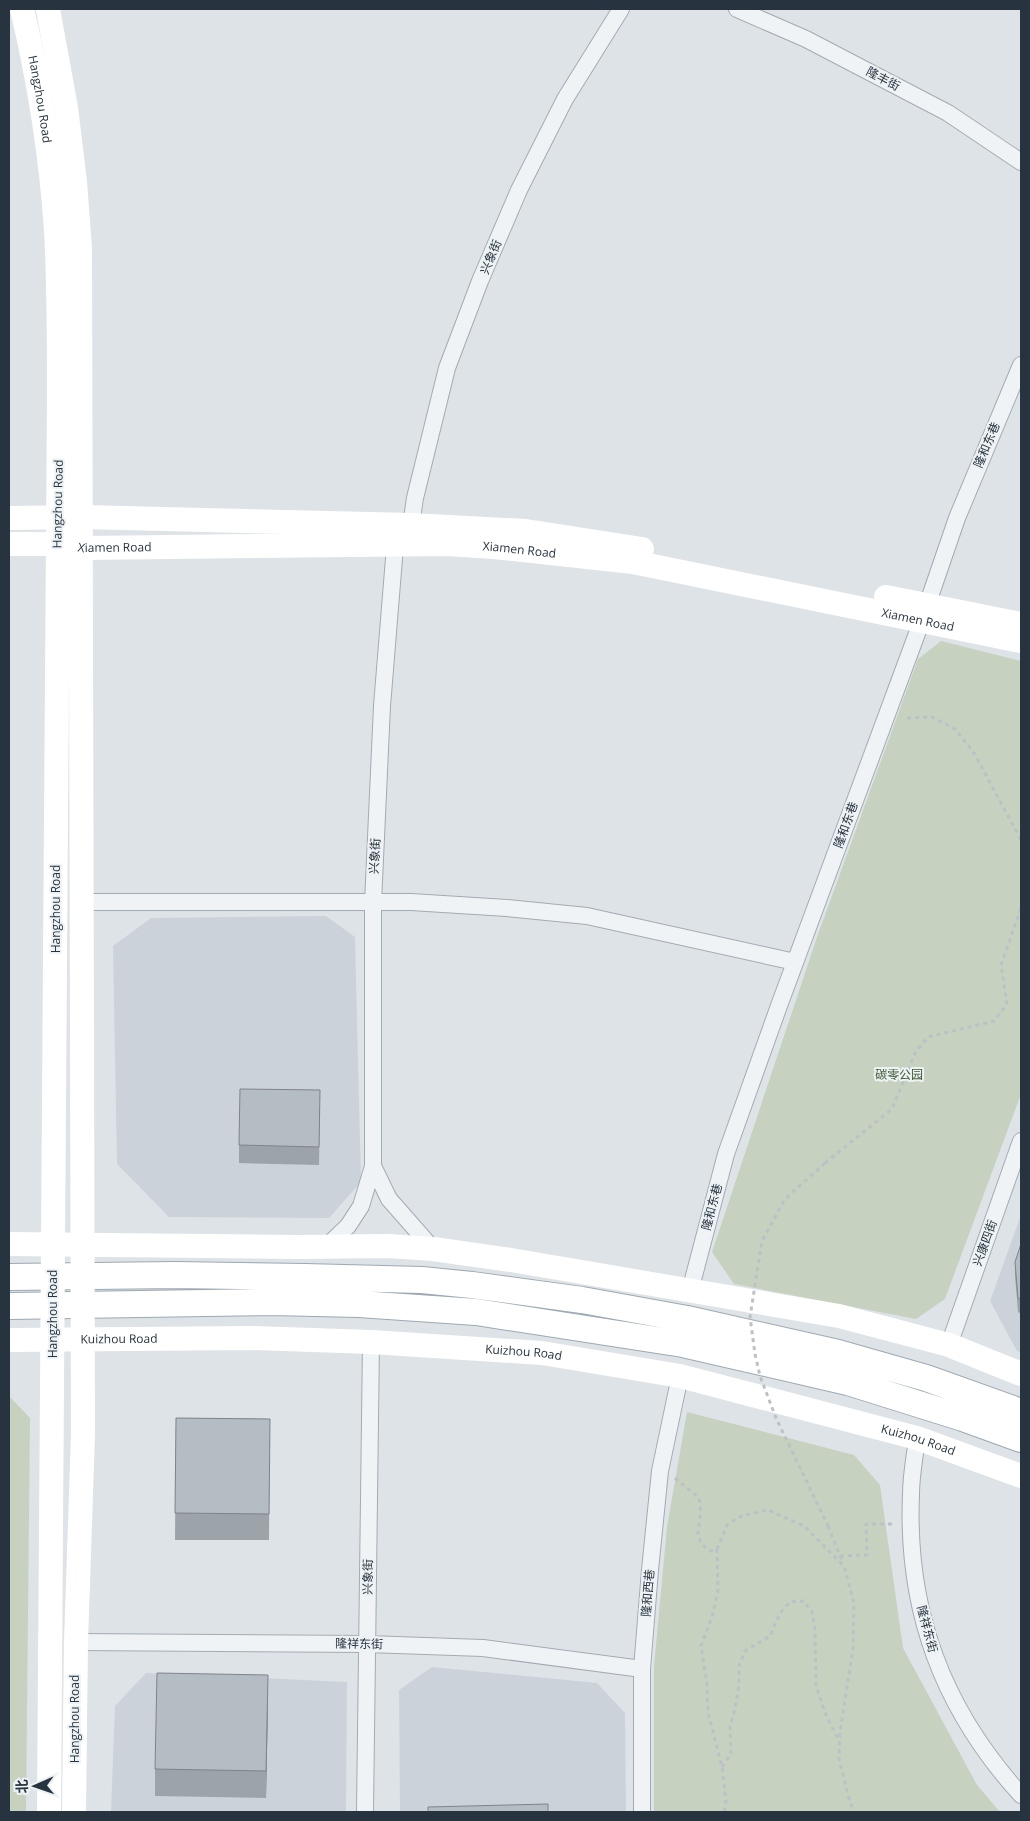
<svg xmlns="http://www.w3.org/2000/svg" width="1030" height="1821" viewBox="0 0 1030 1821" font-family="'Open Sans','Noto Sans SC',sans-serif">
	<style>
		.built { fill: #ccd2da }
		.green { fill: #c6d2bf }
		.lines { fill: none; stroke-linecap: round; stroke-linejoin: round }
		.street-casing { stroke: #a3abb2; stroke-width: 18 }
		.primary-casing { stroke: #9da9b3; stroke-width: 28 }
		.path { stroke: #bcc1c6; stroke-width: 3; stroke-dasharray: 4 4; stroke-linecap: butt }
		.street { stroke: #f0f3f6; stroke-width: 16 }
		.secondary { stroke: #fff; stroke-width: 24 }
		.primary { stroke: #fff; stroke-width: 26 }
		.path-bridge { stroke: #bcc1c6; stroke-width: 3; stroke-dasharray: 4 4; stroke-linecap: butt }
		.wall { fill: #9ca3a9 }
		.shaded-wall { fill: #7f8489 }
		.building { fill: #b5bdc4; stroke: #7f8489 }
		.labels { text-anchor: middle; stroke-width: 4; stroke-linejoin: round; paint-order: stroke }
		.street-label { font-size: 12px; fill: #27333f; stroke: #edf2f5 }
		.park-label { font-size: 12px; fill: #405a34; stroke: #edf2f5 }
	</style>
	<rect width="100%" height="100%" fill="#dee3e8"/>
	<path class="built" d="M326,916L355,937L361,1182L329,1218L169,1217L117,1164L113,946L151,918Z
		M1021,1215V1353L1017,1351L990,1301Z
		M432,1667L597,1683L625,1713L626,1812H400L399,1690Z
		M146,1673L347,1682L346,1812H111L115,1706Z"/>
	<path class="green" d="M941,641L1021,661V1094L945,1299L916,1319L734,1284L712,1252L817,937L918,659Z
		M9,1396L30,1418L26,1812H9Z
		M687,1412L854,1455L880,1485L903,1648L977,1785L1000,1812H654V1666L667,1527Z"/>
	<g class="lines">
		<defs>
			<path id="street" d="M737,9L806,39L948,113L1021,162
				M411,525L415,498L447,368L480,281L519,190L565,99L621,9
				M82,902H411L507,908L587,916L795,962
				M373,1166V903L382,706L395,546
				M327,1246L348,1226L361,1206L373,1166L389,1199L433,1249
				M690,1291L726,1154L780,1003L922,620L957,518L1021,365
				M949,1345L1021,1141
				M917,1438C915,1456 911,1475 911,1494C906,1611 943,1709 1021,1795
				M76,1642L367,1644L483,1648L642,1669
				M365,1812L371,1342
				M642,1812V1669L650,1570L660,1471L680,1376"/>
			<path id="primary" d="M9,1277L175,1275L305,1277L422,1280L472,1285L582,1300L687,1319L838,1353L926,1378L1021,1412
				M9,1306L272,1302L359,1304L476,1312L683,1344L848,1382L963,1418L1021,1439"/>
		</defs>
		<use href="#street" class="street-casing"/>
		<use href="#primary" class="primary-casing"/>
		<path class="path" d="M907,718L932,717L955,729L974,753L1021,840
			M825,1163L892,1109L915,1053L928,1037L994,1021L1007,1004L1001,965L1021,908
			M675,1478L699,1498C700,1504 701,1509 700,1515C699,1533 693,1538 710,1551L717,1549L727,1525L741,1516L768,1510L804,1526L844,1566L854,1603L853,1649L840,1732L839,1759L849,1799L854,1812
			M828,1526L843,1563
			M717,1549L718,1590L712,1617L701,1646L707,1684L708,1712L722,1767L726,1801L724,1812
			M840,1556L867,1555L866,1524H893
			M722,1767L731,1754L730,1727L735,1709L739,1686V1666L745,1651L770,1636L780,1613L790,1602L804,1601L812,1612L815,1630L816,1685L825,1713L839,1741"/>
		<use href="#street" class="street"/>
		<g class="secondary">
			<path id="s1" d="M22,9C39,81 51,156 56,230C59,285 59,339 59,394L49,1812"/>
			<path d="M48,9L66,108L75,182L80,249L83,1434L76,1642L74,1812"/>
			<path d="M9,518L82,517L411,525L526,531L642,549"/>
			<path id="s2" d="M9,544H58L82,548L447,544L494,547L633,562L1021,641"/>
			<path d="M886,597L1021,624"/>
			<path d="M9,1244L298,1247L388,1246L433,1249L511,1260L839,1316L949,1345L1021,1374"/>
			<path id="s3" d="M9,1340L251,1338L371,1342L542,1353L680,1376L917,1438L1021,1476"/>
		</g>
		<use href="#primary" class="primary"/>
		<path class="path-bridge" d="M825,1163L785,1199L762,1241L750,1317L755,1354L760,1376L776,1418L828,1526"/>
	</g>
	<path class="wall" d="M320,1109L319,1165L239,1163V1145Z
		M1021,1244V1314L1018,1312L1015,1276V1262Z
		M176,1418L270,1419L269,1540H175Z
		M268,1702L266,1798L155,1796V1769Z"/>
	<path class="shaded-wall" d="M268,1675V1702L266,1798V1771Z"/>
	<path class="building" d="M240,1089L320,1090L319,1147L239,1145Z
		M1021,1244V1299L1018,1298L1015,1262Z
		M176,1418L270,1419L269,1514L175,1513Z
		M157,1673L268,1675L266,1771L155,1769Z
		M548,1804V1812H428V1807Z"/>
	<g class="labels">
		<g class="street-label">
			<text transform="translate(883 79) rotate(28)" y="4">隆丰街</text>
			<text dy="4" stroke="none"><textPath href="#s1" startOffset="92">Hangzhou Road</textPath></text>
			<text transform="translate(491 257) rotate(-67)" y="4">兴象街</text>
			<text transform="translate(987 445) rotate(-67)" y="4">隆和东巷</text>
			<text transform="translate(58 504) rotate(-89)" y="4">Hangzhou Road</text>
			<text dy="4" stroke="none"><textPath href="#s2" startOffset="106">Xiamen Road</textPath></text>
			<text dy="4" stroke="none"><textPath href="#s2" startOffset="511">Xiamen Road</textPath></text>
			<text dy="4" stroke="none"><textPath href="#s2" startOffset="916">Xiamen Road</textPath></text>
			<text transform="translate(846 825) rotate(-70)" y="4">隆和东巷</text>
			<text transform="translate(375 856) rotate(-87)" y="4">兴象街</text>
			<text transform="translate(56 909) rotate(-90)" y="4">Hangzhou Road</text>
			<text transform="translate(712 1207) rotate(-75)" y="4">隆和东巷</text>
			<text transform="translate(985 1243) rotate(-70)" y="4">兴康四街</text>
			<text transform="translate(53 1314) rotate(-90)" y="4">Hangzhou Road</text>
			<text dy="4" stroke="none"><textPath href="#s3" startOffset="110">Kuizhou Road</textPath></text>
			<text dy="4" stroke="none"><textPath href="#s3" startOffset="515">Kuizhou Road</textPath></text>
			<text dy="4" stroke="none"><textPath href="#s3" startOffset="920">Kuizhou Road</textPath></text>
			<text transform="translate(368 1577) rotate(-89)" y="4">兴象街</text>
			<text transform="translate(648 1593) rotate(-85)" y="4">隆和西巷</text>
			<text transform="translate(927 1629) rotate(75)" y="4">隆祥东街</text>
			<text transform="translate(359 1644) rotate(1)" y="4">隆祥东街</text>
			<text transform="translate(75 1719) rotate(-90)" y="4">Hangzhou Road</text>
		</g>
		<g class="park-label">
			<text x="899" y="1079">碳零公园</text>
		</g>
	</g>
	<rect width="1030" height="1821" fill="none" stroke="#27333f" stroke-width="20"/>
	<g transform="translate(35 1786) rotate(268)" stroke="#edf2f5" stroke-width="4" paint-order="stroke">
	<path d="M0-4L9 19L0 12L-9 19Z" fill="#27333f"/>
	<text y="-8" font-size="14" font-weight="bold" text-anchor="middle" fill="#27333f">北</text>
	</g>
</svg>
